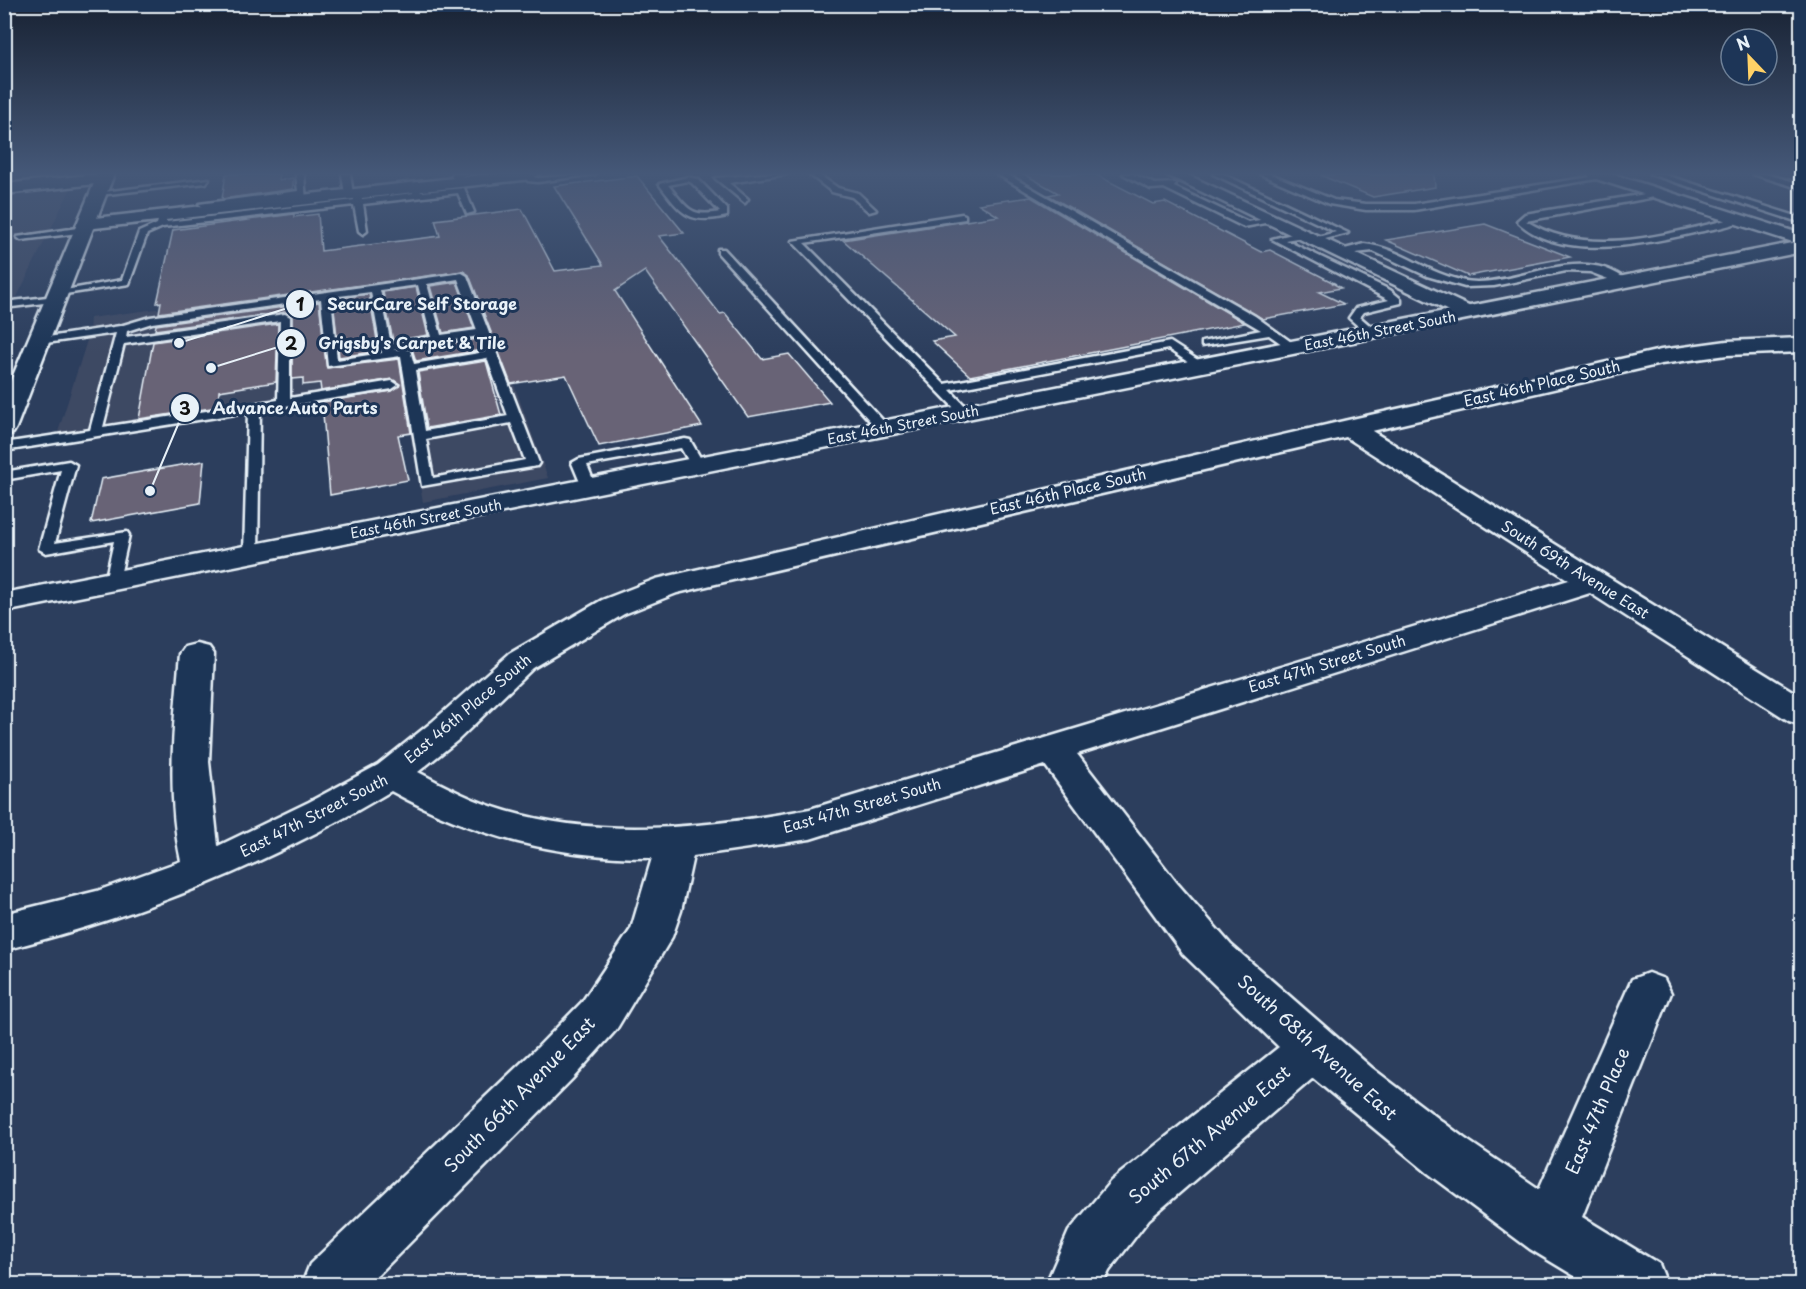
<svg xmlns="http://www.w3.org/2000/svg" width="1806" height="1289" viewBox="0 0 1806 1289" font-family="'Playpen Sans',sans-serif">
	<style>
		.built { fill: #3e4964 }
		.building { fill: #686376; stroke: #e8f1f8; stroke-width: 1.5 }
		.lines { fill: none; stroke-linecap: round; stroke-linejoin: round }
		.lane-casing { stroke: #e8f1f8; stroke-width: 5 }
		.street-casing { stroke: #e8f1f8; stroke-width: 5 }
		.secondary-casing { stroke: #e8f1f8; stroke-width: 5 }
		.lane { fill: #1d3557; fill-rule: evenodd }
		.street { fill: #1d3557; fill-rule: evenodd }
		.secondary { fill: #1d3557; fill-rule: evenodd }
		.labels { text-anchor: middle; stroke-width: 6; stroke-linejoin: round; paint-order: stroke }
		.far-street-label { font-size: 14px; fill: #e8f1f8; stroke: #1d3557 }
		.street-label { font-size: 15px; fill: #e8f1f8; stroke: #1d3557 }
		.near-street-label { font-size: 18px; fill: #e8f1f8; stroke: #1d3557 }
		.leader { fill: none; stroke: #e8f1f8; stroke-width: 2 }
		.callout-dot { fill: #e8f1f8; stroke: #1d3557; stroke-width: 2 }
		.mark-label { font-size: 18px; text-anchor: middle; font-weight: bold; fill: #111 }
		.callout-label { font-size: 16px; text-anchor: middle; font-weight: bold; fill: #e8f1f8; stroke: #1d3557; stroke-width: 6; stroke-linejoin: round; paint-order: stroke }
	</style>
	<rect width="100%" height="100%" fill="#2c3e5d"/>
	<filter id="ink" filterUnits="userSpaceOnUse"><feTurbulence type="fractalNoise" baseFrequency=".0167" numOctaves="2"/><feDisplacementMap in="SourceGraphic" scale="12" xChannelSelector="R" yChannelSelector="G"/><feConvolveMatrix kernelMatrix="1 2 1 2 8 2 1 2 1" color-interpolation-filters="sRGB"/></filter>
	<g filter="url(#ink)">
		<path class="built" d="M5,174H78L5,321Z
			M471,266L548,478L423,502L401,386L54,445L89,334L90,318Z"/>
		<path class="building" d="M226,174H279V180L293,178V189L222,199Z
			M1024,174H1095L1153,204L1165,202L1261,252L1270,250L1336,284H1334L1341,288L1319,292L1344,304L1263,319L1048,195L1058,193Z
			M1434,174L1435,187L1373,197L1320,175Z
			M637,176L684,233L659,236L720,314L725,313L762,359L789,354L830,402L748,417L645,271L615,291L702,426L599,446L566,375L511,384L469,275L463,271L159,313L161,302L157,303L173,230L294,214V217L318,214L321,251L440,236L435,220L522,209L555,271L603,265L554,186Z
			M1031,197L1245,323L970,376L932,341L955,337L843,240L998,216L979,204Z
			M1485,224L1570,257L1468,276L1386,240Z
			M457,282L474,328L443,333L430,286Z
			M416,287L428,335L393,341L383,292Z
			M369,294L379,351L339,357L333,299Z
			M319,302L327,368L399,359L411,433L398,435L408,480L330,495L322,402L392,391L400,384L392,379L321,391L320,383L303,385V378L292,379V317L286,312L155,330L156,325Z
			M278,324L276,382L219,391L218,407L139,419L153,342Z
			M478,339L482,350L416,361L412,349Z
			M486,361L501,415L427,428L418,372Z
			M204,461L200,503L91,523L101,479Z"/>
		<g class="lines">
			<defs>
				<path id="lane" d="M296,174H304L306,202H300L298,196L203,207L199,204L298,191Z
					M342,174H350L353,194L360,192L362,199L413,193L412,187L416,185L421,192L464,188L474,212L467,214L458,193L363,204L367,231L363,234L359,231L354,205L163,227L147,234L129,284L59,295L54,292L122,280L139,232L157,224L160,214H166V222L354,200L353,195L349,197L345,195Z
					M454,174H473L460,178L463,182L459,184L451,176Z
					M523,174L538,178L595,174L538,182L528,181Z
					M763,174H787L729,183L748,199L745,203L715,178Z
					M809,174H818L838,188L858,193L876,210L869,212L852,197L832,192Z
					M997,174H1007L1255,316L1298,347L1289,349L1269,335L1202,346V342L1261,330Z
					M1123,174H1133L1155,184L1176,183L1174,187L1248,222L1272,218L1276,221L1244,227L1164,188L1151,189Z
					M1213,174H1223L1348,233L1310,243V239L1336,232Z
					M1260,174H1271L1334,200L1366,204H1414L1604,175L1608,177L1414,210H1366L1329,204Z
					M1650,174H1662L1802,218V223Z
					M1753,174H1766L1802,184V189Z
					M688,177L698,179L727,209V216C688,225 682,214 659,184ZM688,181L692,183L720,212C689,218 687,207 668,185Z
					M209,179L206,183L99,195L95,193Z
					M1657,192L1660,196L1526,221C1589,260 1671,233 1738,217L1742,220C1731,227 1712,229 1698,232C1646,244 1560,263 1517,221L1525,214Z
					M962,214L965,215V219L804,243L944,384L1170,342L1207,366L1197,368L1168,349L950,390L971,412L965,416L961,415L792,241Z
					M84,227L88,230L87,232L21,240L17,237Z
					M1300,232L1303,233V237L1285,240L1390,290L1401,299V303L1364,312L1360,317L1375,330V334H1367L1349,318L1356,308L1389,300L1272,239Z
					M1364,244C1404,248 1435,281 1477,282C1526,282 1584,243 1629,282L1624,285L1590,272L1566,271L1494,286L1465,287L1427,276L1373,251L1338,255L1333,252Z
					M718,249H724L888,426V432H880L718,253Z
					M462,273L467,276L539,463L537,466L422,486L401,356L328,366L321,299L152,323L127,331L126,337L285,314L290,317V398L392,381L398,385L392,389L260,410L258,554L256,557L251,558L244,554L248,412L4,451V443L90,430L116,333L39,344L35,343V339L120,326L150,317ZM458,279L477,330L441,335L427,284ZM418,285L431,337L391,344L380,290ZM371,292L382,353L337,360L331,297ZM280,321L278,400L103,427L124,344ZM479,336L485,352L414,364L410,350H393ZM487,358L508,416L425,431L415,370ZM511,423L525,460L433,478L426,439Z
					M56,296L60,297V301L4,308V302Z
					M685,439L690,440L705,466L703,469H693L681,448L587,465L596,487L589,491L582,487L572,463L579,459Z
					M69,461L76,465L55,543L127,532L129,535L118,585L113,587L105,582L114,541L46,553L39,549L61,470L4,480V472Z"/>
				<path id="street" d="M97,174L110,175L112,178L104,183L4,194V184Z
					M489,174H539L531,179L86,229L77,224L86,219Z
					M1165,174H1186L1475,309L1478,313L1475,317H1461Z
					M1588,174H1612L1802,234V245L1590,177Z
					M1802,338V352L1727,355L1661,364L1372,431L1802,697V725L1789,721L1590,593L1077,754L1176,882L1231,945L1372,1068L1464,1138L1539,1189L1632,979L1648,973L1664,979L1671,993L1582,1217L1659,1264L1667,1284H1588L1530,1249L1428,1173L1313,1078L1149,1219L1109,1271L1103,1284H1046L1069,1231L1111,1181L1279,1047L1183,954L1045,765L810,839L693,856L681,911L672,937L616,1030L572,1079L369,1284H302L310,1264L538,1047L582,1002L631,929L652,858C558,858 474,837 391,791C265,866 146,914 4,950V914L97,891L181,861C166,793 174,723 180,654L185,647L197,644L209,647L214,654L209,762L218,846L309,802L378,765L432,722L509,654L602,600L656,579L1348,420L1661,350L1727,341ZM1346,437L1569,580L810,809C711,827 605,840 506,811C475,802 446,787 418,772L458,740L533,668L624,614L677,593Z"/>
				<path id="secondary" d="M98,174H114L16,428L13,433L4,435V397Z
					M1802,241V252L4,612V593Z"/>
			</defs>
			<use href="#lane" class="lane-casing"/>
			<use href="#street" class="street-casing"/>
			<use href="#secondary" class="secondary-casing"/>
			<use href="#lane" class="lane"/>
			<use href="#street" class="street"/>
			<use href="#secondary" class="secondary"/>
		</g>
	</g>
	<linearGradient id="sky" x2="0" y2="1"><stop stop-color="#182233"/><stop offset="0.49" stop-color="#455878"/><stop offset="1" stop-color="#455878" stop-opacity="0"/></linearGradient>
	<rect width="1806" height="354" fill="url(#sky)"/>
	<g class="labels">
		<g class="far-street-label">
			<text transform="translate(1380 331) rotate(-11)" y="5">East 46th Street South</text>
			<text transform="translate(903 425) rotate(-11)" y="5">East 46th Street South</text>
			<text transform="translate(426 519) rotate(-11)" y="5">East 46th Street South</text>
		</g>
		<g class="street-label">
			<text transform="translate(1542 384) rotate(-13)" y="5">East 46th Place South</text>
			<text transform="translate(1068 492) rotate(-13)" y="5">East 46th Place South</text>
			<text transform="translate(1575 570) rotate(32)" y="5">South 69th Avenue East</text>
			<text transform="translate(1327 664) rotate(-17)" y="5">East 47th Street South</text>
			<text transform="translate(468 709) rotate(-40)" y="5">East 46th Place South</text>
			<text transform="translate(862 806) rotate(-16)" y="5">East 47th Street South</text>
			<text transform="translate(314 816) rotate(-27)" y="5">East 47th Street South</text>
		</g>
		<g class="near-street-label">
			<text transform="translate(1317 1048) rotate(42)" y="6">South 68th Avenue East</text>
			<text transform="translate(520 1095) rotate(-46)" y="6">South 66th Avenue East</text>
			<text transform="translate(1598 1111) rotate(-67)" y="6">East 47th Place</text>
			<text transform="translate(1210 1135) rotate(-40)" y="6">South 67th Avenue East</text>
		</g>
	</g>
	<path class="leader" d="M179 343L300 304M211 368L291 343M150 491L185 408"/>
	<g class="callout-dot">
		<circle cx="179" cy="343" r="6"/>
		<circle cx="211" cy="368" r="6"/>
		<circle cx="150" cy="491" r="6"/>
		<circle cx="300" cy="304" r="15"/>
		<circle cx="291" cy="343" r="15"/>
		<circle cx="185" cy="408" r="15"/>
	</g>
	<g class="mark-label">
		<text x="300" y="311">1</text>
		<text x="291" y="350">2</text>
		<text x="185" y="415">3</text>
	</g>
	<g class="callout-label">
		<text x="422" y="310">SecurCare Self Storage</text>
		<text x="412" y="349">Grigsby's Carpet &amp; Tile</text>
		<text x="295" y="414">Advance Auto Parts</text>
	</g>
	<rect width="1806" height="1289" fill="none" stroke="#1d3557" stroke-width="24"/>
	<rect x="12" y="12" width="1782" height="1265" fill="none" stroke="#e8f1f8" stroke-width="2" filter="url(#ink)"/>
	<g transform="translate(1749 57) rotate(337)"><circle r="28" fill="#1d3557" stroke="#6e8097" stroke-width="1.5"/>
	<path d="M0-4.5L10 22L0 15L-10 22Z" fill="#ffd166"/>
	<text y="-9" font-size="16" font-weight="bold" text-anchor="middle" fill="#e8f1f8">N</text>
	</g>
</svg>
